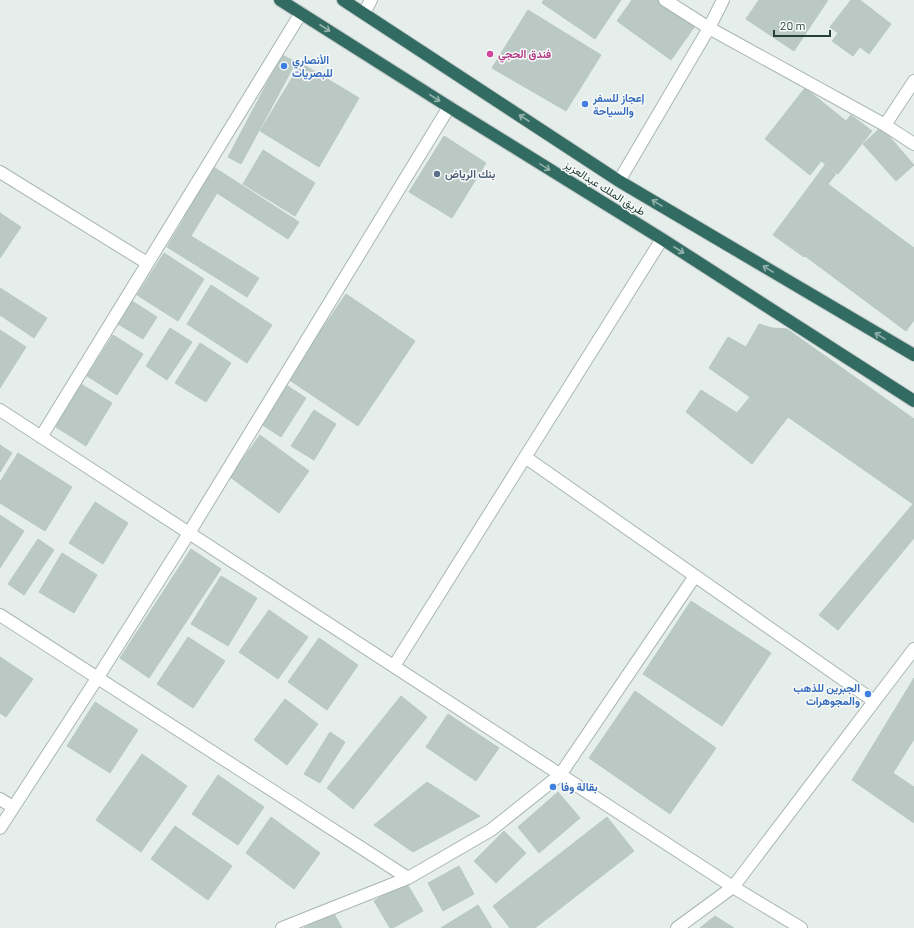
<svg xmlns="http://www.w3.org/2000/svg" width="914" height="928" viewBox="0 0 914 928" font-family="Barlow,Vazirmatn,sans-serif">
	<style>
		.building { fill: #bbc9c4; stroke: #b8c8c2 }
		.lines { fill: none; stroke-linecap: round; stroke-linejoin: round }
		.street-casing { stroke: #a8b6b2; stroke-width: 14 }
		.highway-casing { stroke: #c2cac8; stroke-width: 14 }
		.street { stroke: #fff; stroke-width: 12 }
		.highway { stroke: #326b61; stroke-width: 12 }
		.oneway { stroke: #94b2ad }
		.hotel-dot { fill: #d1479c; stroke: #f7faf9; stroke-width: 1.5 }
		.shop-dot { fill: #3f7fe0; stroke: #f7faf9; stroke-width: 1.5 }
		.service-dot { fill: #5c6f8a; stroke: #f7faf9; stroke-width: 1.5 }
		.labels { text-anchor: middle; stroke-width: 3; stroke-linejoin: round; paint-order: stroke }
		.hotel-label { font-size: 11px; font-weight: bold; fill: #b23c85; stroke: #f7faf9; text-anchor: start }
		.shop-label { font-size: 11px; font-weight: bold; fill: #366cbe; stroke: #f7faf9; text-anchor: start }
		.service-label { font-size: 11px; font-weight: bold; fill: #4e5e75; stroke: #f7faf9; text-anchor: start }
		.street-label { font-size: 11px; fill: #254039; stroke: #f7faf9 }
	</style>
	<rect width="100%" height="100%" fill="#e6eeeb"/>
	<path class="building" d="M544,0H621L595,39L542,3Z
		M632,0H658L695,26L671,60L617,21Z
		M759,0H828L794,51L746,19Z
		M851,0H860L891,24L869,54L860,47L853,56L832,41L838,33L830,27Z
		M528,10L601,55L566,111L492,68Z
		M282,55L296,62L241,164L228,157Z
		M301,63L359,98L319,167L260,131Z
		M805,88L846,121L851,115L872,131L838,174L821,161L810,175L765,139Z
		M881,127L914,165L896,181L863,144Z
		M444,136L486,163L452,218L409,192Z
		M263,150L315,183L295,216L243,184Z
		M825,165L836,174L828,184L914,248V320L906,331L805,256L804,257L773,235Z
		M212,166L299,222L288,239L217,193L191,236L259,278L247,297L167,247L185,217L181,215L195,192L198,194L204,185L201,183Z
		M0,213L21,227L0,258Z
		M164,253L204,279L178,321L137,295Z
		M211,285L272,325L247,363L187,324Z
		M0,288L47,318L34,338L0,315Z
		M346,294L415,341L358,426L288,379Z
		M132,301L157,317L143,339L118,324Z
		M759,324L772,328L787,329L914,419V538L838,630L819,615L913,504L788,417L752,464L686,412L701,390L737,413L750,397L709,368L728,337L746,347Z
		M170,328L192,342L167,380L146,366Z
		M0,330L26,347L0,388Z
		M113,335L143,354L117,395L87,376Z
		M200,343L231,363L206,402L175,383Z
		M81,384L112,403L86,446L56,427Z
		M286,385L306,398L281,437L261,424Z
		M314,410L336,424L314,460L291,446Z
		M260,435L309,471L279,513L230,477Z
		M0,445L12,453L0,472Z
		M18,453L72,487L45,531L0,503V482Z
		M95,502L128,523L103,564L69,543Z
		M0,515L24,531L0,568Z
		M38,539L54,550L24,595L8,584Z
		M191,549L221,569L149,678L120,658Z
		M62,553L97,575L74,613L39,592Z
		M221,576L257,598L228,646L191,624Z
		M691,601L771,653L722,726L643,674Z
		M269,610L308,637L278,679L239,652Z
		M188,637L225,661L193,708L157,684Z
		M319,638L358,665L327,710L288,682Z
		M0,657L33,679L6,717L0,713Z
		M914,678V739L893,773L914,787V823L852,780Z
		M635,691L716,748L670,814L589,758Z
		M401,696L427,717L353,809L327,788Z
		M285,699L318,724L287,765L254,740Z
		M95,702L138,730L110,773L67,746Z
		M448,714L499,748L476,781L426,747Z
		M330,732L345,742L320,783L304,774Z
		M142,754L187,786L141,852L96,820Z
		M218,775L264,807L238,845L192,814Z
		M427,782L480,816L413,852L374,825Z
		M558,792L580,818L539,853L518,827Z
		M271,817L320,853L294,889L246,853Z
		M607,817L634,851L535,928H510L493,906Z
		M175,826L232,866L208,900L151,859Z
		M504,831L526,853L496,883L474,861Z
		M459,866L474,894L443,911L428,883Z
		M406,882L423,911L393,928H390L374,901Z
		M478,905L492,928H441Z
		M333,912L342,928H304Z
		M715,916L734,928H700Z"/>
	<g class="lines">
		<defs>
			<path id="street" d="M665,0L709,28L885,125L914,144
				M364,13L371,0
				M885,125L914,81
				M0,172L147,263
				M619,181L709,28L723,0
				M0,410L733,887L801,928
				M41,437L301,13
				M525,457L874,701
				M0,615L408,878
				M394,666L662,239
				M0,799L13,807
				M0,828L98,677L189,533L449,107
				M282,928L408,878L491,830L560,775L695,576
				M677,928L733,887L914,649"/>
			<path id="highway" d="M280,0L449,107L662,239L914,401
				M343,0L619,181L914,355"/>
		</defs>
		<use href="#street" class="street-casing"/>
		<use href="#highway" class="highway-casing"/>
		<use href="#street" class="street"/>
		<use href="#highway" class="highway"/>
	</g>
	<defs><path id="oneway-shaft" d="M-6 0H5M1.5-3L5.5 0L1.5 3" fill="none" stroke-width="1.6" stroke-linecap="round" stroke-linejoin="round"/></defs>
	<g class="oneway">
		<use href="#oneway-shaft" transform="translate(325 28) rotate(33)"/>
		<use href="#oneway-shaft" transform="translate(435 98) rotate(33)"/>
		<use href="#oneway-shaft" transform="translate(524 118) rotate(-147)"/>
		<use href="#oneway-shaft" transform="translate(545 167) rotate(32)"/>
		<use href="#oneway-shaft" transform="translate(657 203) rotate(-149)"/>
		<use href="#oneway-shaft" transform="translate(679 250) rotate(33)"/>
		<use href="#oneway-shaft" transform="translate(768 269) rotate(-149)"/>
		<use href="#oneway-shaft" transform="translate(880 336) rotate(-149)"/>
	</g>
	<circle class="hotel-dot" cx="490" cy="54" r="4"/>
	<g class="shop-dot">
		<circle cx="284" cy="66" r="4"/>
		<circle cx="585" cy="104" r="4"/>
		<circle cx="868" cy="694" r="4"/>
		<circle cx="553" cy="787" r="4"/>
	</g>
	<circle class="service-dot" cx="437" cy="174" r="4"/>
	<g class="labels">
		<g class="hotel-label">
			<text x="498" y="58">فندق الحجي</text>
		</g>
		<g class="shop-label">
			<text x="292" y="64">الأنصاري<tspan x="292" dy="13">للبصريات</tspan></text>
			<text x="593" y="102">إعجاز للسفر<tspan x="593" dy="13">والسياحة</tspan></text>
			<text x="860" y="692" text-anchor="end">الجبرين للذهب<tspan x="860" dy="13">والمجوهرات</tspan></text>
			<text x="561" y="791">بقالة وفا</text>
		</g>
		<g class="service-label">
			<text x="445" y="178">بنك الرياض</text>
		</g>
		<g class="street-label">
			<text transform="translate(605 188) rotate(32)" y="4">طريق الملك عبدالعزيز</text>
		</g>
	</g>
	<path d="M774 30v6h56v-6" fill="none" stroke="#254039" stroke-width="2"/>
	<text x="780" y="30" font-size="12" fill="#254039" stroke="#f7faf9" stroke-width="3" paint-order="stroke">20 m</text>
</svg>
